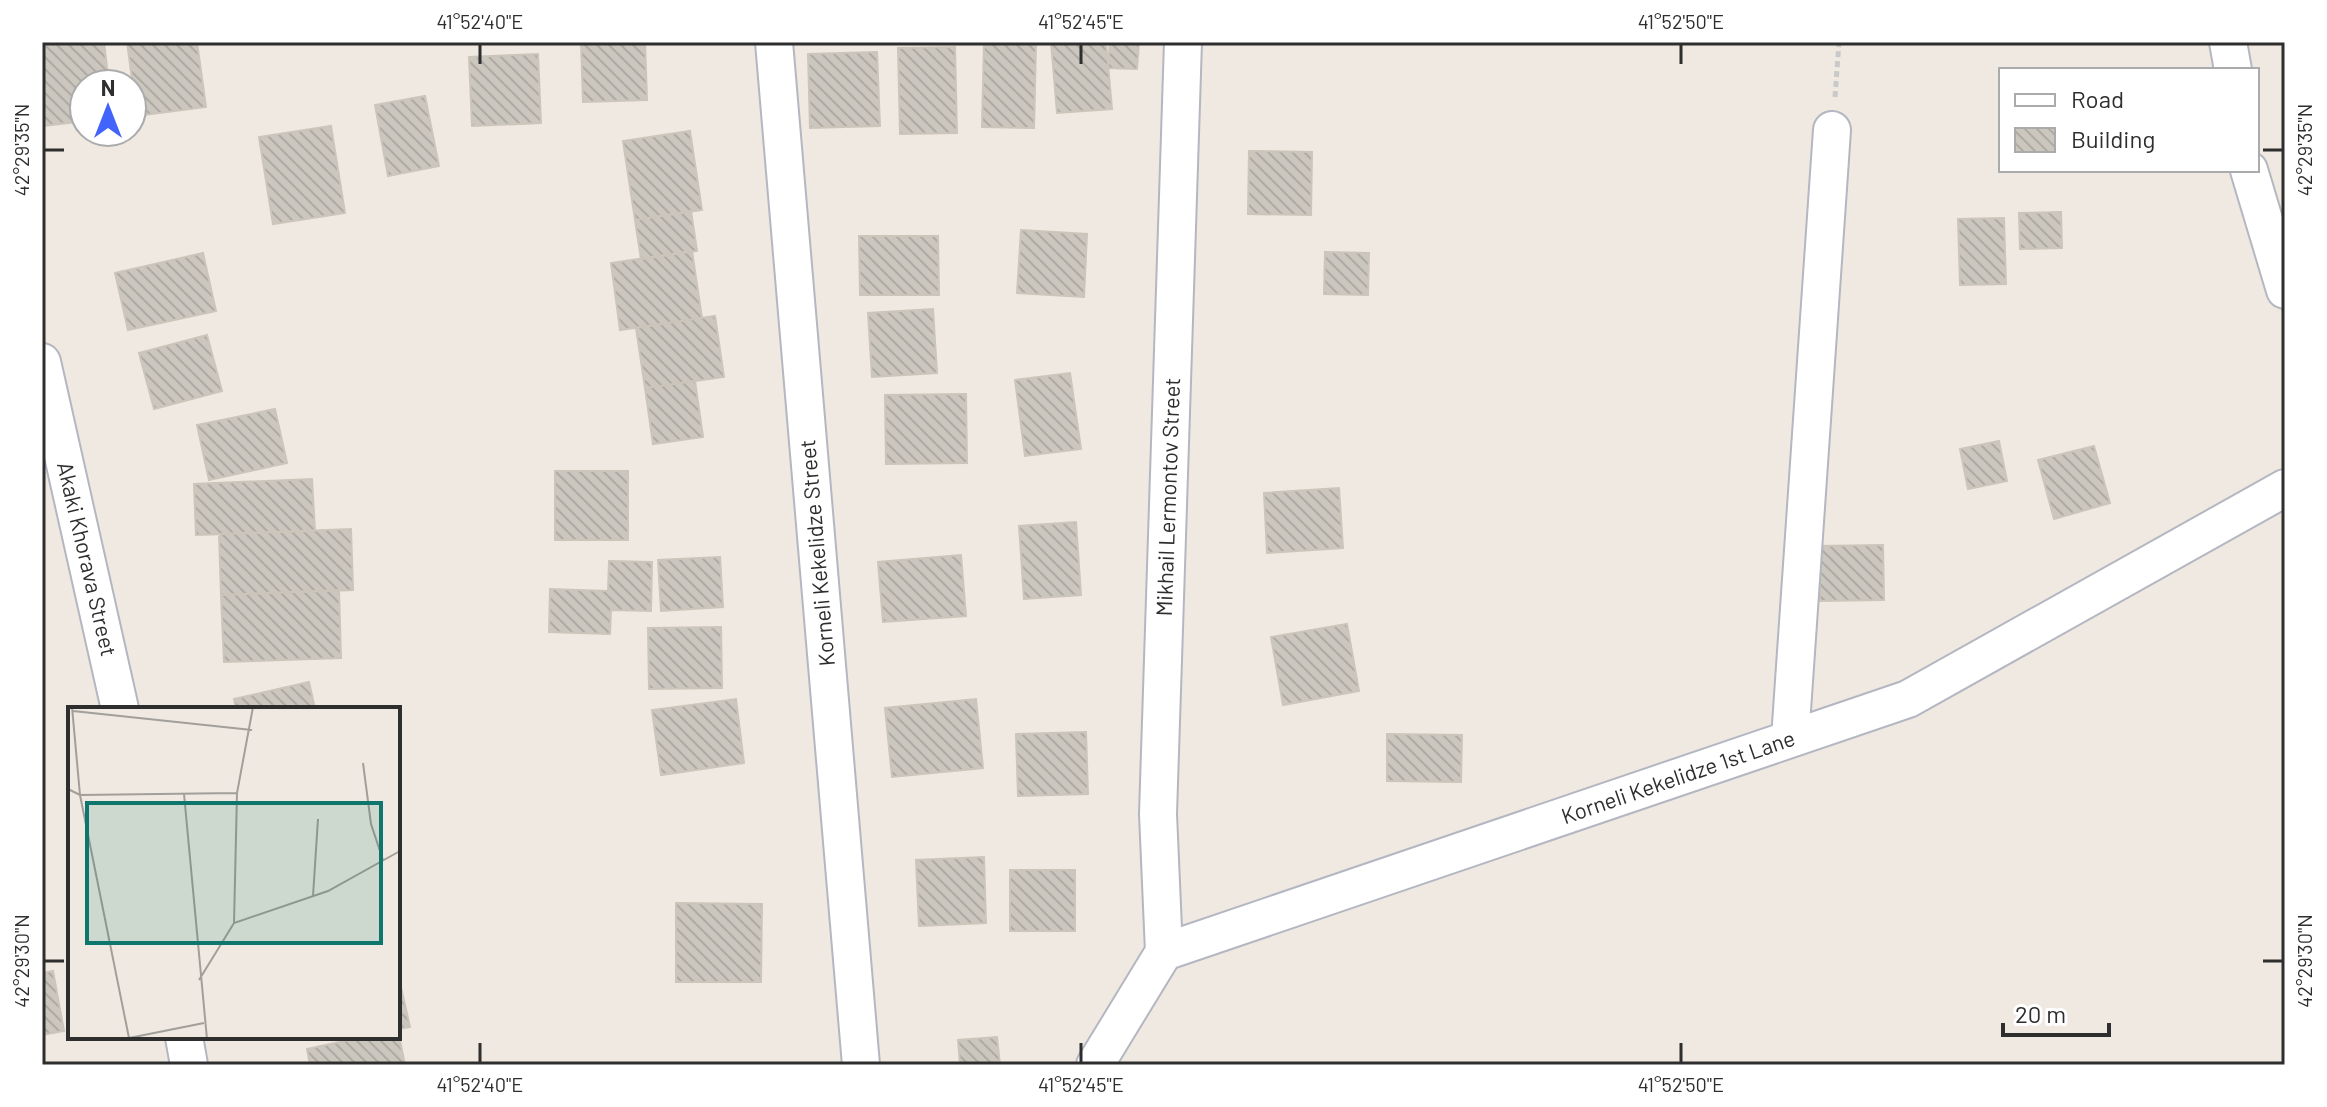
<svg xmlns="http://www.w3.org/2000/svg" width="2327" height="1107" viewBox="0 0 2327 1107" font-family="Barlow,sans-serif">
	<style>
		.building { fill: url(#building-back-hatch); stroke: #cbc5ba; stroke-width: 2 }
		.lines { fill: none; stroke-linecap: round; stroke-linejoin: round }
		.minor-casing { stroke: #b4b7c1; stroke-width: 40 }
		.path { stroke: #c9c9c9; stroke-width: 5; stroke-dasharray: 6 4; stroke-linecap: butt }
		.minor { stroke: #fff; stroke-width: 36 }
		.ticks { fill: none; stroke: #2e2e2e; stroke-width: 3 }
		.labels { text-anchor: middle; stroke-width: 6; stroke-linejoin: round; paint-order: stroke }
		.street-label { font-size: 22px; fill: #2e2e2e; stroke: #fff }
		.inset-road { fill: none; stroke: #a29e99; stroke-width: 2 }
		.view { fill: #0f766e; fill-opacity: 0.15; stroke: #0f766e; stroke-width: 4 }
		.inset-edge { fill: none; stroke: #2e2e2e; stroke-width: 4 }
		.neatline { fill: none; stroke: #2e2e2e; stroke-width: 3 }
		.ticks-label { font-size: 20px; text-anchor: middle; fill: #2e2e2e }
	</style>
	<defs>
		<pattern id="building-back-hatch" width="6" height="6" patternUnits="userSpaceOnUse" patternTransform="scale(2)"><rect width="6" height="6" fill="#cbc7bf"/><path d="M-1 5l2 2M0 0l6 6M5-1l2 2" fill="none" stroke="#afaba4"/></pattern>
	</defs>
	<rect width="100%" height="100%" fill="#efe9e1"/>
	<path class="building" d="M77,42H104L109,84H84V121L42,126V46Z
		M127,42H197L206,107L137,116Z
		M581,42H645L647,100L583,102Z
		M1051,42H1106L1112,109L1057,113Z
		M1110,42H1139L1137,69L1108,68Z
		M984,43L1036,44L1034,128L982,127Z
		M955,47L957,133L900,134L898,48Z
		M877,52L880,126L810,128L808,54Z
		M538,54L541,123L472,126L469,57Z
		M425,96L439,166L388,176L375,105Z
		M331,126L345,213L273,224L259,137Z
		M690,131L702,210L635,220L623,141Z
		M1249,151L1312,152L1311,215L1248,214Z
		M691,211L697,251L641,259L635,220Z
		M2061,212L2062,248L2020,249L2019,213Z
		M2004,218L2006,284L1960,285L1958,219Z
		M1021,230L1087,234L1084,297L1017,293Z
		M859,236H938L939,295H860Z
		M692,251L702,318L620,330L611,263Z
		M1325,252L1369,253L1368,295L1324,294Z
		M203,253L216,311L128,330L115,273Z
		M933,309L937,373L872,377L868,313Z
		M715,316L724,377L645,388L636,328Z
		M207,335L222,391L154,409L139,353Z
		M1070,373L1081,449L1025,456L1015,380Z
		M695,381L703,437L653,444L645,388Z
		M966,394L967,463L886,464L885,395Z
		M275,409L287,463L209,480L197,425Z
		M1999,441L2007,481L1968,489L1960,449Z
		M2094,446L2110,503L2054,519L2038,460Z
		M555,471H628V540H555Z
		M312,479L315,531L196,535L194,484Z
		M1339,488L1343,548L1267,553L1264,493Z
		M1076,522L1081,595L1024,599L1019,526Z
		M351,529L353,590L221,595L219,534Z
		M1883,545L1884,600L1820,601L1819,546Z
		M961,555L966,616L883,622L878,562Z
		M720,557L723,607L661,611L658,560Z
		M609,561L652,562L651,611L611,610L610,634L549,632L550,589L608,591Z
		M339,590L341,658L224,662L221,595Z
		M1347,624L1359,691L1283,705L1271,637Z
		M721,627L722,688L649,689L648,628Z
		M309,682L315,709H236L234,699Z
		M736,699L744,763L661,775L652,710Z
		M976,699L983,768L892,777L885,708Z
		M1086,732L1088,794L1018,796L1016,734Z
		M1387,734L1462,735L1461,782L1387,781Z
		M984,857L986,923L919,926L916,860Z
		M1010,870H1075V931H1010Z
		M676,903L762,904L761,982H676Z
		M53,971L64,1031L42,1035V973Z
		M398,974L410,1027L398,1029Z
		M398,1031L405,1065H310L307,1049L363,1037H398Z
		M997,1037L1000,1065H960L958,1040Z"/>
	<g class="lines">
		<defs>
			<path id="minor" d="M774,42L861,1065
				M2228,42L2233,70
				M2249,170L2285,290
				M42,362L120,709
				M1790,739L1832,130
				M1164,952L1158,814L1183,42
				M184,1037L189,1065
				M1095,1065L1164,952L1908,699L2285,488"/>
		</defs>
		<use href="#minor" class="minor-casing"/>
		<path class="path" d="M1835,97L1839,42"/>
		<use href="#minor" class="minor"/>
	</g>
	<path class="ticks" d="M480,44V64M1081,44V64M1681,44V64M44,150H64M2263,150H2283M44,961H64M2263,961H2283M480,1043V1063M1081,1043V1063M1681,1043V1063"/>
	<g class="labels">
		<g class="street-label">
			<text transform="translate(1168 497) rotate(-88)" y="8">Mikhail Lermontov Street</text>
			<text transform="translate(817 553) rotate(-95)" y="8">Korneli Kekelidze Street</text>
			<text transform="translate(87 559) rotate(77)" y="8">Akaki Khorava Street</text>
			<text transform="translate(1678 777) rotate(-19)" y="8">Korneli Kekelidze 1st Lane</text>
		</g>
	</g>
	<g transform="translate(68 707)">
		<rect width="332" height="332" fill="#efe9e1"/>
		<path class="inset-road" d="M4,0L12,88L61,331M5,4L184,23M295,56L303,117L315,153M0,82L12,88L169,86M116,87L139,332M245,189L250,112M166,216L169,86L185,0M131,273L166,216L260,184L332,144M61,331L136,316"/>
		<path class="view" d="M19,96H313V236H19Z"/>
		<rect width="332" height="332" class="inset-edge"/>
	</g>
	<rect width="2327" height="1107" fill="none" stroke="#ffffff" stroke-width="88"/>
	<rect x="1999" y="68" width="260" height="104" fill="#ffffff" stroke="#ababab" stroke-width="2"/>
	<rect x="2015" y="94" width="40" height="12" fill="#ffffff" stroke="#ababab" stroke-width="2"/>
	<text x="2071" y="108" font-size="24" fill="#2e2e2e">Road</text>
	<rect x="2015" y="128" width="40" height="24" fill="url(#building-back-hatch)" stroke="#ababab" stroke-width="2"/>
	<text x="2071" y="148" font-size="24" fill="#2e2e2e">Building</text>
	<g transform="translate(108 108)"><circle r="38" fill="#ffffff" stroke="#ababab" stroke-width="2"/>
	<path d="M0-6L14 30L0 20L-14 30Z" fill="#4264fb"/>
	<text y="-12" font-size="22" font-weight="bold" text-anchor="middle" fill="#2e2e2e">N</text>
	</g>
	<path d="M2003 1023v12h106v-12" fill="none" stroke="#2e2e2e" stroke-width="4"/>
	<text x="2015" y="1023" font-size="24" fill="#2e2e2e" stroke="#ffffff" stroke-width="6" paint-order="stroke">20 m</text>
	<rect x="44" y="44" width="2239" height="1019" class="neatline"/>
	<g class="ticks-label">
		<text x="480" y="29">41°52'40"E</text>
		<text x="1081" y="29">41°52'45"E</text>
		<text x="1681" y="29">41°52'50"E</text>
		<text transform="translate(22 150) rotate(-90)" y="7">42°29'35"N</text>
		<text transform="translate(2305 150) rotate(-90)" y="7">42°29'35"N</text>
		<text transform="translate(22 961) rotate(-90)" y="7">42°29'30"N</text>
		<text transform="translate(2305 961) rotate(-90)" y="7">42°29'30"N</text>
		<text x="480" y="1092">41°52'40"E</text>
		<text x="1081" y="1092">41°52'45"E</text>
		<text x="1681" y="1092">41°52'50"E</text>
	</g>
</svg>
